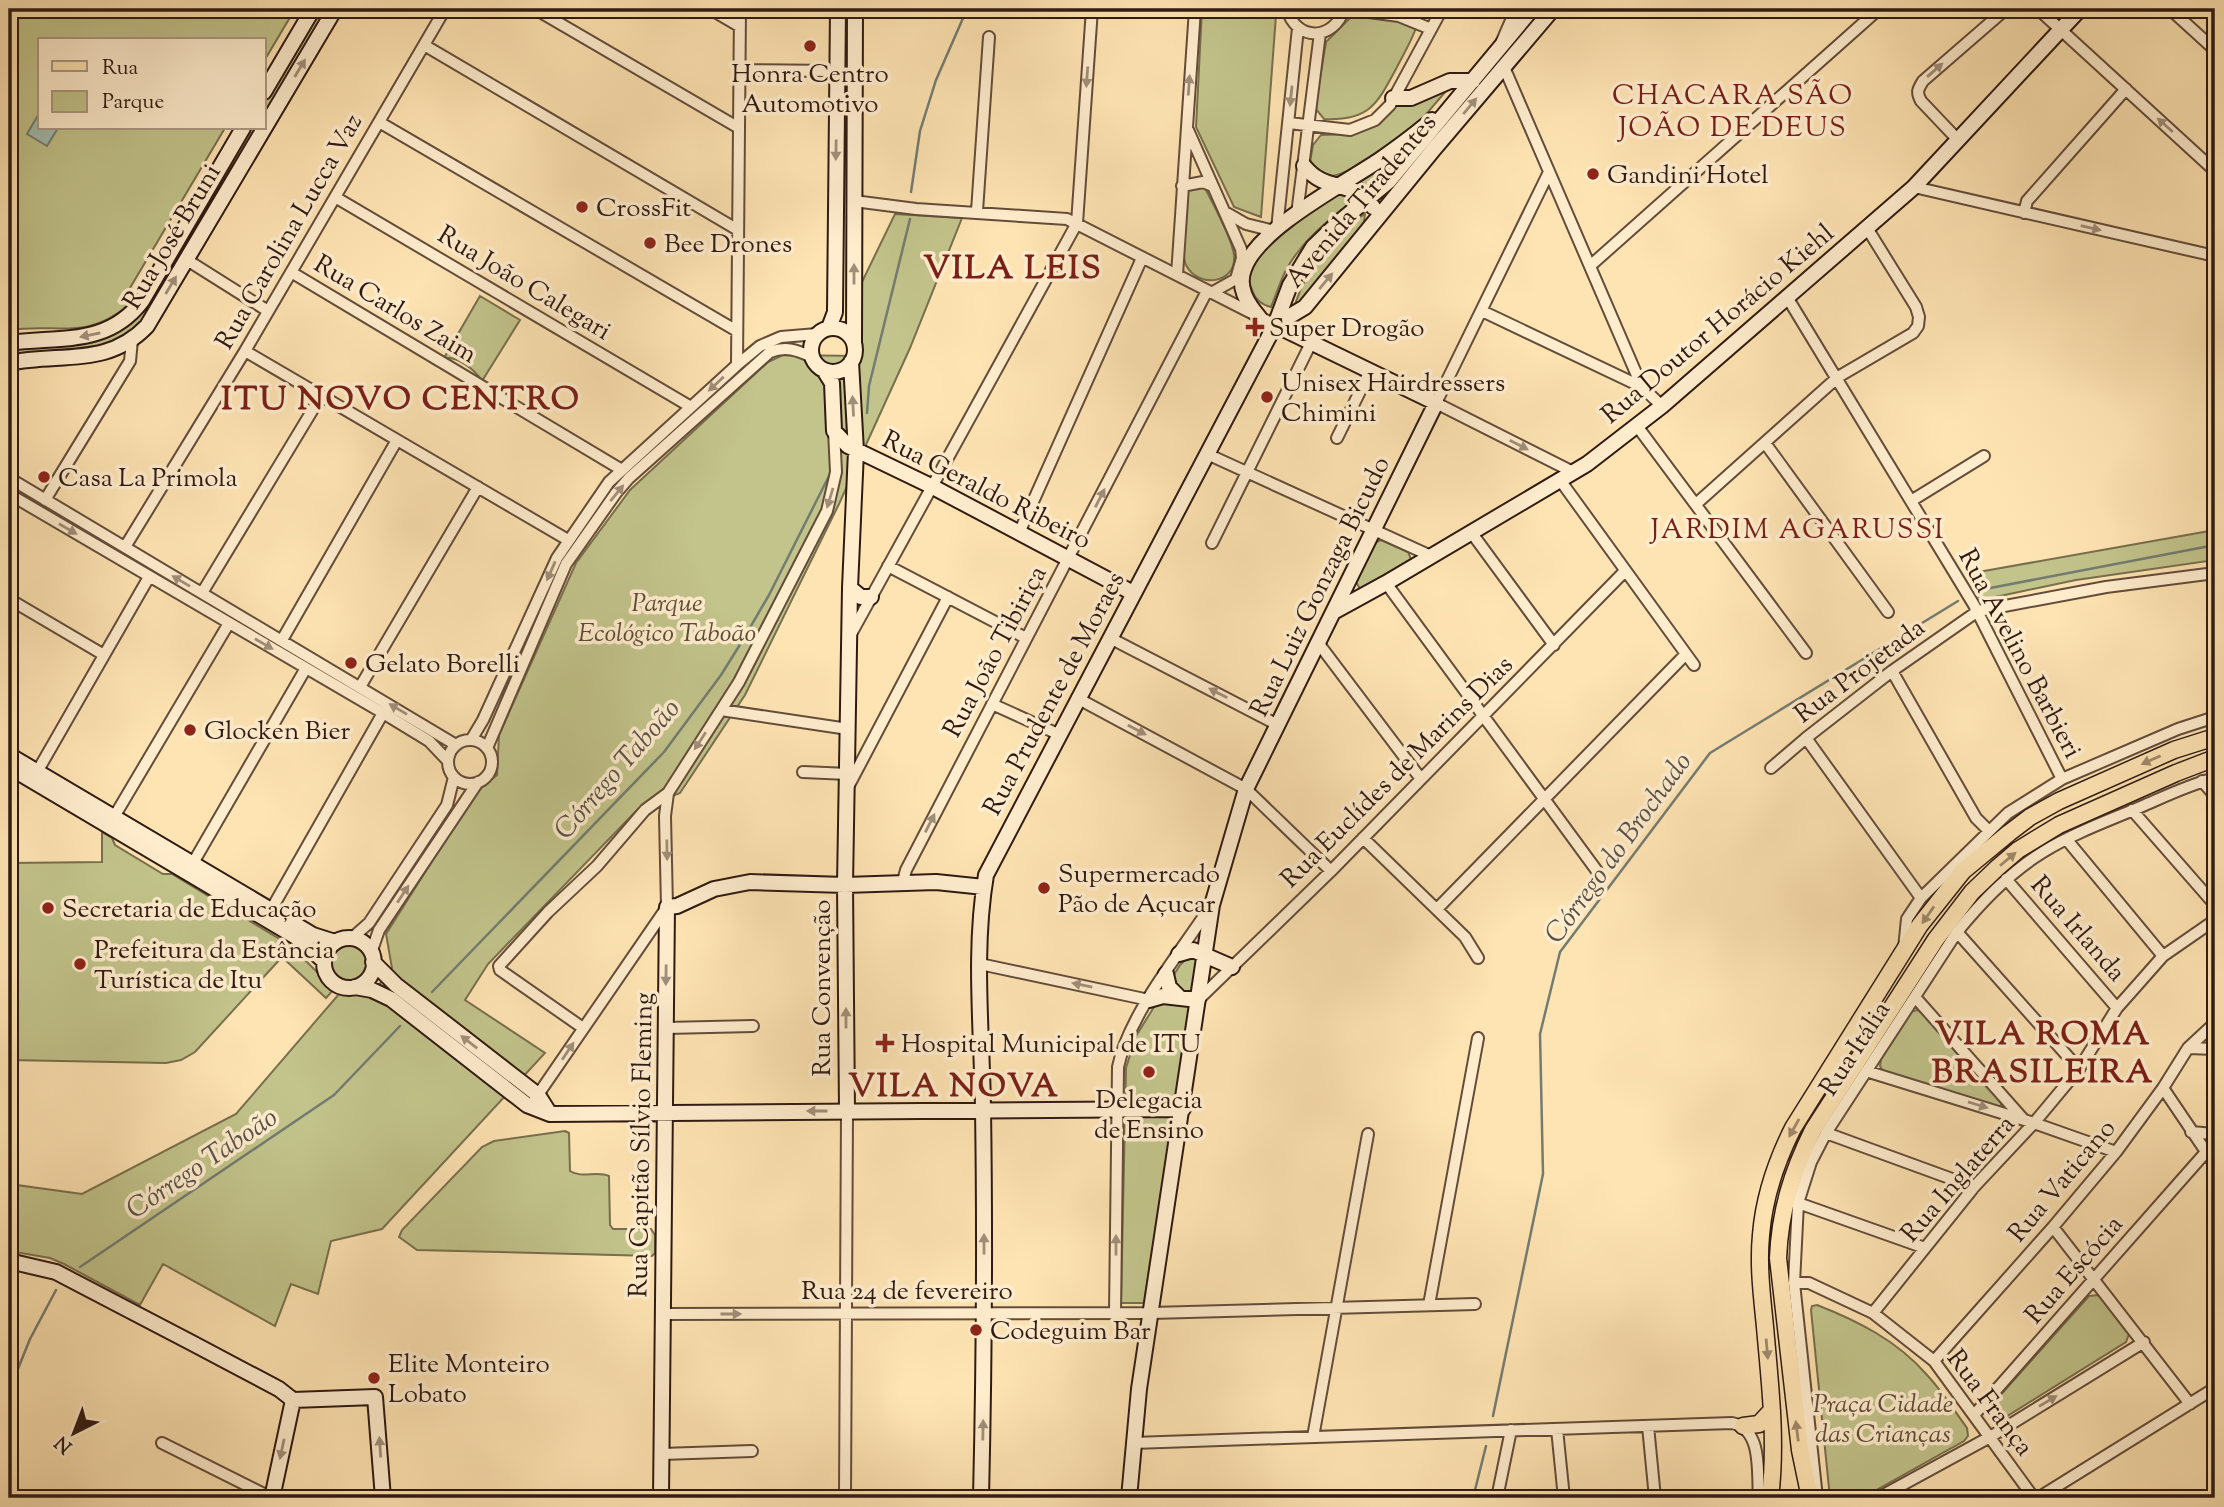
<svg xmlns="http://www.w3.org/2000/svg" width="2224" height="1507" viewBox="0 0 2224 1507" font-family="'Sorts Mill Goudy',serif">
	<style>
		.green { fill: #c2c48b; stroke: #786f4e; stroke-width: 2 }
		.water { fill: #a1beb1; stroke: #737c71; stroke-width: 2 }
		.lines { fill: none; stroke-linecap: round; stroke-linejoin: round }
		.stream { stroke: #737c71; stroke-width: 2.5 }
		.street-casing { stroke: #634c3a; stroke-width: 14 }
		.secondary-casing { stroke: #2f1a12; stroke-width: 18 }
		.primary-casing { stroke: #2f1a12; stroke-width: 19 }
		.street { stroke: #ffedce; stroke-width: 10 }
		.secondary { stroke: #ffedce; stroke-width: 14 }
		.primary { stroke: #ffe4b3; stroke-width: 16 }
		.oneway { fill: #a18e79 }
		.oneway2 { fill: #a1896b }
		.poi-dot { fill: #8f2418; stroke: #ffedce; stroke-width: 2.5 }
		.labels { text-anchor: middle; stroke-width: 7; stroke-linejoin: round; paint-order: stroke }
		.poi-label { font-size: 26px; fill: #2f1a12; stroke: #ffedce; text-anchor: start }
		.street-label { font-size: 26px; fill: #2f1a12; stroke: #ffedce }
		.park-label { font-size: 26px; font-style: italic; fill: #5b4d36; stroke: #ffedce }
		.neighbourhood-label { font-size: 28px; letter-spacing: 2px; fill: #7a1f14; stroke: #ffedce }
		.water-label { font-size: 28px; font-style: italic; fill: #57534a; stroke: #ffedce }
		.district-label { font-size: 33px; font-weight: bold; letter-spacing: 2px; fill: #7a1f14; stroke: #ffedce }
	</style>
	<rect width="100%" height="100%" fill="#ffe4b3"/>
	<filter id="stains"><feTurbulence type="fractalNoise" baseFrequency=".00286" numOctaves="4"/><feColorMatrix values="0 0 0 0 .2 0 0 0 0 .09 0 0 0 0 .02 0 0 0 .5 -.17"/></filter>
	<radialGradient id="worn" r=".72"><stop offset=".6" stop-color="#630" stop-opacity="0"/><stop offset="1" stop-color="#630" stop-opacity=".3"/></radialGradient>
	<path class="green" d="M24,9H295L264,61V40H40V128H225L124,298L129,305C85,341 59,323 9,330V35Z
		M320,9H328L264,117V103Z
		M1202,9H1237L1276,15L1261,217L1234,207L1196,127Z
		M1354,14L1398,20L1416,28C1411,42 1403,55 1397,67C1377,104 1370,121 1324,119L1315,108L1326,42Z
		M1446,88L1447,90C1436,102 1426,116 1414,127C1400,140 1339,185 1320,175C1316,172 1313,166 1310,162L1313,145L1321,135L1349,134L1365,130L1377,124L1396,102Z
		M250,128H258L148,315L135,330L108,346L9,357V349C50,342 87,349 124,327Z
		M1403,151L1406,155L1374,186L1368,187L1358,180L1390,163Z
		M1203,187L1206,190C1214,206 1232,238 1234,255C1237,284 1198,289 1186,265C1180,254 1186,205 1187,190Z
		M1354,194L1356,198C1330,219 1302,240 1286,270C1280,282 1276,295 1271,307C1262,305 1255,299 1252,290C1249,283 1247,277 1249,269C1256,250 1314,206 1332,197C1339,194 1347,194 1354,194Z
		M895,214L962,218L910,348L839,504L745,695L680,793L636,811L488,964L465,1000L545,1053L382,1229L331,1241L318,1294L291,1284L275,1326L163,1264L140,1305L64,1264L50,1258L9,1251V1184L82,1194L236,1114L339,994L371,995L392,968L386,934L475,793L497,775L499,735L576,563L630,490L768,362L783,355L861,356V284Z
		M1365,214L1364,222L1359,231L1302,302L1296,306L1295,304C1308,266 1329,235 1365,214Z
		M480,296L520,320L482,381C475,370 458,356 444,358Z
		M2215,530V560L2076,580L1981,600L1967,574Z
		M1381,540L1408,552L1411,559L1360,589L1356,582L1374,543Z
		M102,832L112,838L115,845L163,874H172L291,946L334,989L326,998L282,957L195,1052L181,1060L166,1063L9,1060V863L102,862Z
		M329 963a20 20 0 1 1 40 0a20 20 0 1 1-40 0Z
		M1189,956L1195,957L1198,961L1144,1303H1121L1126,1068L1136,1036L1180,965Z
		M1917,1010L1922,1013L1996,1090L2001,1098V1106L1998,1108L1883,1071L1880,1066L1881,1059L1910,1012Z
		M565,1131L569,1133L570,1171C582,1179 597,1170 609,1176L610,1225L613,1229H651L655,1235V1253L652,1256L417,1250L399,1237L402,1230L482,1147L494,1141Z
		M2099,1295L2129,1334L2126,1342L2001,1420L1994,1419L1991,1407L1997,1399L2089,1296Z
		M1817,1305C1858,1321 1898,1341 1927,1375C1942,1391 1954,1410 1967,1428L1968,1436L1964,1441L1862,1498H1830L1811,1310L1812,1306Z"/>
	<path class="water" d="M40,112V128H58L47,146L27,134Z"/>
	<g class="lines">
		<path class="stream" d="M911,192L920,131L936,80L967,9
			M867,413L869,386L910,219
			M1985,589L2215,545
			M432,992L664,752L721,675L741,643L769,595L830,474
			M80,1267L334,1095L400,1026
			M9,1369L14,1378
			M9,1391L30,1339L56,1290
			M1493,1416L1543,1174L1540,1034L1560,952L1710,753L1958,601
			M1473,1498L1486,1446"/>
		<defs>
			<path id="street" d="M535,9L739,128
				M710,9L739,26
				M1287,9C1296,42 1334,41 1344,9
				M1346,9L1399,16L1431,29
				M2038,9L2215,171
				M2170,9L2215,50
				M1502,41L1516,9
				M424,45L738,230
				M1504,67L1642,387L1662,406
				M739,70L837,71
				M379,122L737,331
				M1289,123L1350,130L1375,120L1390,105L1442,9
				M1188,130L1241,249L1242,258L1236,279L1211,293
				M1958,140L1921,101C1916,92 1918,89 1923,81L2006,9
				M1549,172L1436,403L1573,472
				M1182,186L1203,182L1213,186
				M1914,187L2215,256
				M335,197L691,407
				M854,201L916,209L1067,219L1275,325
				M977,211L989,37
				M1225,212L1246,224L1274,231
				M2024,213L2027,201L2126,89
				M1297,214L1320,33
				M1277,229L1298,28
				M187,260L268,311
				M1590,266L1879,9
				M291,272L622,470
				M1177,275L1195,9
				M1787,297L1974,605L2062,779
				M1482,311L1642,387
				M245,351L568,540
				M737,365L740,9
				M1637,426L1806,653
				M1337,438L1370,371
				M1765,443L1888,612
				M1207,454L1431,556
				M9,478L456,745
				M1560,480L1694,665
				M9,494L383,713L429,741L448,761
				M45,500L130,361L132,340
				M1911,501L1984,456
				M1696,504L1838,377L1913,333L1918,326L1919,317L1916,307L1867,228
				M1471,532L1554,645
				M1019,533L1142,258
				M1212,543L1311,343
				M125,547L245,351L445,9
				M888,566L1026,638
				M1386,583L1597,871
				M202,593L321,396
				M9,599L104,655
				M851,634L1077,223L1092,9
				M1110,638L1278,725
				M282,640L397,440
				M1319,644L1421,779
				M1892,671L1976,818L1988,830
				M360,687L478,487
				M1077,698L1246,789L1331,871
				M992,704L1058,734
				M721,710L848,729
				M1806,738L1921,898
				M471,740L483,720L557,558L609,482L737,365L760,346L781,337L817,334
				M448 762a22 22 0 1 1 44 0a22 22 0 1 1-44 0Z
				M487,748L566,564L616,493L629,478L770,352C786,346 797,350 812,357
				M1771,768L1806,738L1892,671L1978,611L2106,587L2215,573
				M37,772L149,577
				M803,772L848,774
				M2202,781L2215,796
				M847,789L948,597
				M2132,810L2215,905
				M114,817L229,623
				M1363,838L1465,937L1478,958
				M2067,840L2163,956
				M193,863L306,668
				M2006,879L2117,1008
				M902,885L906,870L1207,291
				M1437,909L1686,654
				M271,910L383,713
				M1957,932L2079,1069
				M351,939L369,923L447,805L454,777
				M1904,948L1907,919L1921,898L2008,813L2062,779L2178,729L2215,717
				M371,953L379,930L478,782
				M980,964L1149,1000
				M1915,997L2024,1120
				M1198,1000L1331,871L1625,571
				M583,1028L500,970L499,966L548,912L597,866L645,810L668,793
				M666,1028L753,1026
				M2188,1048L2215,1049
				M1866,1071L2034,1123L2116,1152
				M2163,1088L2215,1165
				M535,1099L667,907L665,816L668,793L739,682L827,511L836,472L834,431
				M2191,1132L2215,1134
				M1826,1133L1974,1187
				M1798,1203L1925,1248
				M2053,1227L2190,1404
				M1794,1283H1809L1873,1313L1934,1361L2034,1498
				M1429,1305L1478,1038
				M1115,1313L1118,1067C1129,1014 1180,953 1210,907
				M1873,1313L1974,1187L2034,1123L2079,1069L2117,1008L2163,956L2215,920
				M663,1314L1151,1313L1475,1304
				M1934,1361L2053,1227L2116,1152L2163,1088L2188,1048L2215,1023
				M1974,1415L2206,1152
				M1648,1426L1655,1498
				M1557,1429L1564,1498
				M1313,1437L1368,1134
				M162,1443L272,1498
				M1133,1443L1732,1423C1763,1429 1757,1473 1759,1498
				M662,1454L752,1451
				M845,1498L847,1111
				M1497,1498L1511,1430
				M1817,1498L1794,1283L1798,1203L1811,1162L1826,1133L1957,932C1982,901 2009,873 2043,852C2073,833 2113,819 2145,805C2168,795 2191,784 2215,778
				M1878,1498L1990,1437L2144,1342
				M2038,1498L2215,1388"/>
			<path id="secondary" d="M264,92L313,9
				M1393,98H1411L1450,81H1473
				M1304,166C1326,194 1353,178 1373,207
				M1259,317C1247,303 1237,287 1244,269C1258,228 1346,183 1381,159C1398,147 1416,134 1432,120
				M1275,325L1305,307L1434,149L1553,9
				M829,328L835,312L838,9
				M811 350a22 22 0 1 1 44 0a22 22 0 1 1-44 0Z
				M854,342L855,9
				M9,343C59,336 107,347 142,301L243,128
				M9,363C59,352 107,368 147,326L335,9
				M824,370L832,383L834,431L848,446L931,486L1133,593
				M850,588L861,597H871
				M1335,611L1386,583L1587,464L1662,406L1914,187L2080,9
				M9,755L313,935L335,942
				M9,767L296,937L324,961
				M324 963a25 25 0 1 1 50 0a25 25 0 1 1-50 0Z
				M1179,954L1193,950L1232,967
				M373,962L396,985L538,1095L550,1114
				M1166,974L1169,987L1179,997
				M355,987L372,990L391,999L527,1105L550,1114L1183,1109
				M1149,1000L1163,996L1198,1000
				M847,1111L845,885L850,588L856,451L851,362
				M9,1261L56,1272L192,1343L279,1389L293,1400L375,1397L383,1498
				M272,1498L293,1400
				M661,1498L667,907L677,906L714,889L750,882L845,885L936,882L984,887
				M981,1498C984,1369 985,1239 983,1109C982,1032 973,951 986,875L1275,325L1290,285L1313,247L1337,224L1389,181L1532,9
				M1129,1498L1139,1389L1212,905L1246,789L1436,403L1275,325"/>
			<path id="primary" d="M1743,1426L1759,1424L1772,1410
				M1770,1498C1777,1441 1770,1384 1765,1327C1762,1296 1758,1266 1761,1235C1764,1197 1776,1162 1793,1128L1920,925L1963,871L2009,833L2030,817L2059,801L2174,750L2215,737
				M1810,1498L1800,1450L1778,1258C1780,1211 1792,1172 1813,1130L1936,939L1972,892L1997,868L2018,850L2059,825L2176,773L2215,758"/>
		</defs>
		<use href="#street" class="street-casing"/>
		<use href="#secondary" class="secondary-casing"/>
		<use href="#primary" class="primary-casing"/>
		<use href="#street" class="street"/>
		<use href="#secondary" class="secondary"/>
		<use href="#primary" class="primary"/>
	</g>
	<defs><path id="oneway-solid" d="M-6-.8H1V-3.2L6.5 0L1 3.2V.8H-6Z" transform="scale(1.75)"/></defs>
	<g class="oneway">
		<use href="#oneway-solid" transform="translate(300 68) rotate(-59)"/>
		<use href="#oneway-solid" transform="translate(1935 70) rotate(-41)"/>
		<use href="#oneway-solid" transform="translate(1087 77) rotate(94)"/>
		<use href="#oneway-solid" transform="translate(1189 85) rotate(-86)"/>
		<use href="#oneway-solid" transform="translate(1291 96) rotate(96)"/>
		<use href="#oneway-solid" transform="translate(1470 106) rotate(-50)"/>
		<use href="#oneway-solid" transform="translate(2165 125) rotate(-138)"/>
		<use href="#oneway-solid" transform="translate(836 150) rotate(91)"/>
		<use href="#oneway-solid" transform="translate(2091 228) rotate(13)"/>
		<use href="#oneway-solid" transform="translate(854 274) rotate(-90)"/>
		<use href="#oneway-solid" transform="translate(1326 281) rotate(-50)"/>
		<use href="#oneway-solid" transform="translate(171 285) rotate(-59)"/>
		<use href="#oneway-solid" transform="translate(90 335) rotate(169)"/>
		<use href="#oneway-solid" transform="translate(716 384) rotate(137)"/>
		<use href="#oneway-solid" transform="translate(853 406) rotate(-93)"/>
		<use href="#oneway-solid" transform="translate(1519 445) rotate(27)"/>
		<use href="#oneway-solid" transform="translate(617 493) rotate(-51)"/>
		<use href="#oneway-solid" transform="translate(830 498) rotate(107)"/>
		<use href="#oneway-solid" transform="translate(1100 498) rotate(-63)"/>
		<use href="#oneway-solid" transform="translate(68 529) rotate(30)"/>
		<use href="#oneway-solid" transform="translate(551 571) rotate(114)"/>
		<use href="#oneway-solid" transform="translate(181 581) rotate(-149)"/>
		<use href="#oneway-solid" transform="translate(264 644) rotate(30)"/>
		<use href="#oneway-solid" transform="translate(1218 693) rotate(-153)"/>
		<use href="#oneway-solid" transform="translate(398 709) rotate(-149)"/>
		<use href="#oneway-solid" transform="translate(1137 730) rotate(28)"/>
		<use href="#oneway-solid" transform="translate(700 741) rotate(123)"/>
		<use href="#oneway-solid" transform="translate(930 823) rotate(-63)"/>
		<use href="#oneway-solid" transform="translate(667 850) rotate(89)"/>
		<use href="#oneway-solid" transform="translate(403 894) rotate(-57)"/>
		<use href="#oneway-solid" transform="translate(666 975) rotate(91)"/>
		<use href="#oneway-solid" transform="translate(1082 985) rotate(-168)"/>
		<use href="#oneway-solid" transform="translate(846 1018) rotate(-90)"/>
		<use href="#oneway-solid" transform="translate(469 1042) rotate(-142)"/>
		<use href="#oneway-solid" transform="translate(568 1051) rotate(-56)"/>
		<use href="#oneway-solid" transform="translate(1978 1105) rotate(17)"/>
		<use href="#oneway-solid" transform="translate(817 1111) rotate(180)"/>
		<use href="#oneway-solid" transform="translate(984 1244) rotate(-90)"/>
		<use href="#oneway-solid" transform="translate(1116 1245) rotate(-90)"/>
		<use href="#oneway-solid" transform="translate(731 1314)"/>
		<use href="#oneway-solid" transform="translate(2048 1401) rotate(-31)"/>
		<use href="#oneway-solid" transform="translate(983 1430) rotate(-89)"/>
		<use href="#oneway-solid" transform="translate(380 1447) rotate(-94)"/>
		<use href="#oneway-solid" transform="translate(282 1449) rotate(102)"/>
	</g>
	<g class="oneway2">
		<use href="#oneway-solid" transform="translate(2151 760) rotate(156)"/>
		<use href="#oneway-solid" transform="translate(2008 859) rotate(-40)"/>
		<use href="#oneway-solid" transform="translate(1928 915) rotate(125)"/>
		<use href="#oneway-solid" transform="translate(1794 1128) rotate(119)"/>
		<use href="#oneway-solid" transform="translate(1767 1349) rotate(85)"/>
		<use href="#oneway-solid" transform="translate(1797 1431) rotate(-97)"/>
	</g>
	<g class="poi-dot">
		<circle cx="810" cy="46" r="7"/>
		<circle cx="1593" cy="174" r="7"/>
		<circle cx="582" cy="207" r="7"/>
		<circle cx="650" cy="243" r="7"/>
		<path d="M1251.5 316.5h7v7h7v7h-7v7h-7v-7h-7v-7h7z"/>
		<circle cx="1267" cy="397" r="7"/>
		<circle cx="44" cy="477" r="7"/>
		<circle cx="351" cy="663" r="7"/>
		<circle cx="190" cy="730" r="7"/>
		<circle cx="1044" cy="888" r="7"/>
		<circle cx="48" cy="908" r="7"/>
		<circle cx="80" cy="964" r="7"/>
		<path d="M881.5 1032.5h7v7h7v7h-7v7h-7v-7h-7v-7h7z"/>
		<circle cx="1149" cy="1072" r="7"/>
		<circle cx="976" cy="1330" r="7"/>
		<circle cx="374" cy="1378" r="7"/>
	</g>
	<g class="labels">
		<g class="poi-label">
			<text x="810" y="82" text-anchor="middle">Honra Centro<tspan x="810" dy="30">Automotivo</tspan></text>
			<text x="1607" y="183">Gandini Hotel</text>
			<text x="596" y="216">CrossFit</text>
			<text x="664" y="252">Bee Drones</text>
			<text x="1269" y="336">Super Drogão</text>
			<text x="1281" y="391">Unisex Hairdressers<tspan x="1281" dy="30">Chimini</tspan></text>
			<text x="58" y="486">Casa La Primola</text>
			<text x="365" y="672">Gelato Borelli</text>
			<text x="204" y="739">Glocken Bier</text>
			<text x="1058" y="882">Supermercado<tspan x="1058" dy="30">Pão de Açucar</tspan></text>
			<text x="62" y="917">Secretaria de Educação</text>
			<text x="94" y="958">Prefeitura da Estância<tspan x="94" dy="30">Turística de Itu</tspan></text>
			<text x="901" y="1052">Hospital Municipal de ITU</text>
			<text x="1149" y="1108" text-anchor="middle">Delegacia<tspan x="1149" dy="30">de Ensino</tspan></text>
			<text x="990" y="1339">Codeguim Bar</text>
			<text x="388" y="1372">Elite Monteiro<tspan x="388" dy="30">Lobato</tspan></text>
		</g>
		<g class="street-label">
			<text transform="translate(1360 200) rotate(-50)" y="9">Avenida Tiradentes</text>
			<text transform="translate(288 231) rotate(-60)" y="9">Rua Carolina Lucca Vaz</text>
			<text transform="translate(171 236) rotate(-59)" y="9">Rua José Bruni</text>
			<text transform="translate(525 282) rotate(31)" y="9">Rua João Calegari</text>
			<text transform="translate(396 308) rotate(31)" y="9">Rua Carlos Zaim</text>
			<text transform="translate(1717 323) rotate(-40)" y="9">Rua Doutor Horácio Kiehl</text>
			<text transform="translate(987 489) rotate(27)" y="9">Rua Geraldo Ribeiro</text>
			<text transform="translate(1319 586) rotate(-64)" y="9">Rua Luiz Gonzaga Bicudo</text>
			<text transform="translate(994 651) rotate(-62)" y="9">Rua João Tibiriça</text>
			<text transform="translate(2021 653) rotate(62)" y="9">Rua Avelino Barbieri</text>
			<text transform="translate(1859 670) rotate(-37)" y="9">Rua Projetada</text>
			<text transform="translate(1053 693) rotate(-62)" y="9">Rua Prudente de Moraes</text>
			<text transform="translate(1396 771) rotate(-45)" y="9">Rua Euclídes de Marins Dias</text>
			<text transform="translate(2079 928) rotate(49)" y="9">Rua Irlanda</text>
			<text transform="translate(821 988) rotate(-90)" y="9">Rua Convenção</text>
			<text transform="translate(1854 1048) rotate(-57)" y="9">Rua Itália</text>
			<text transform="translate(640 1145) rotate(-89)" y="9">Rua Capitão Sílvio Fleming</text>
			<text transform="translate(1957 1178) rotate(-49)" y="9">Rua Inglaterra</text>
			<text transform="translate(2061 1180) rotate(-50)" y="9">Rua Vaticano</text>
			<text transform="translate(2073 1269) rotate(-49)" y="9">Rua Escócia</text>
			<text x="907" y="1299">Rua 24 de fevereiro</text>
			<text transform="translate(1991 1402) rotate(53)" y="9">Rua França</text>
		</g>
		<g class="park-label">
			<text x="667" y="611">Parque<tspan x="667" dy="30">Ecológico Taboão</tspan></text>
			<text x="1883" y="1412">Praça Cidade<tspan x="1883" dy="30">das Crianças</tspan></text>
		</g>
		<g class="neighbourhood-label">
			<text x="1733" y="104">CHACARA SÃO<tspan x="1733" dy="32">JOÃO DE DEUS</tspan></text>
			<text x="1798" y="538">JARDIM AGARUSSI</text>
		</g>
		<g class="water-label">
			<text transform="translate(616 768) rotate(-49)" y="10">Córrego Taboão</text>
			<text transform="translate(1617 847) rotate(-54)" y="10">Córrego do Brochado</text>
			<text transform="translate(201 1162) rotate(-34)" y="10">Córrego Taboão</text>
		</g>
		<g class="district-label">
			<text x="1013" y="278">VILA LEIS</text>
			<text x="401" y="409">ITU NOVO CENTRO</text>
			<text x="2043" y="1044">VILA ROMA<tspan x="2043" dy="38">BRASILEIRA</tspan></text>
			<text x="954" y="1096">VILA NOVA</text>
		</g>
	</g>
	<rect width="2224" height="1507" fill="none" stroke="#ffe4b3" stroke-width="35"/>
	<rect x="10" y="10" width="2203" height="1486" fill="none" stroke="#2f1a12" stroke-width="3.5"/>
	<rect x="18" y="18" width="2189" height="1472" fill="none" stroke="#2f1a12" stroke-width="2"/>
	<rect x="38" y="38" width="228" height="91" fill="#ffedce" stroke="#ac9983" stroke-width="2"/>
	<rect x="52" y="61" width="35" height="10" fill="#ffe4b3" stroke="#ac9983" stroke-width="2"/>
	<text x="102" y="74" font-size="21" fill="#2f1a12">Rua</text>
	<rect x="52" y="91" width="35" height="21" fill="#c2c48b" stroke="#ac9983" stroke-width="2"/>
	<text x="102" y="108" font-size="21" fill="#2f1a12">Parque</text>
	<g transform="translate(74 1433) rotate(222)" stroke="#ffedce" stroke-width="5" paint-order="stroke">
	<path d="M0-5L12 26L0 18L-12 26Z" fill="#2f1a12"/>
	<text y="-10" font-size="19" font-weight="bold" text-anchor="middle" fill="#2f1a12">N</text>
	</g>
	<rect width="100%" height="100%" filter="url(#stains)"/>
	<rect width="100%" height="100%" fill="url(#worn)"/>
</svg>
